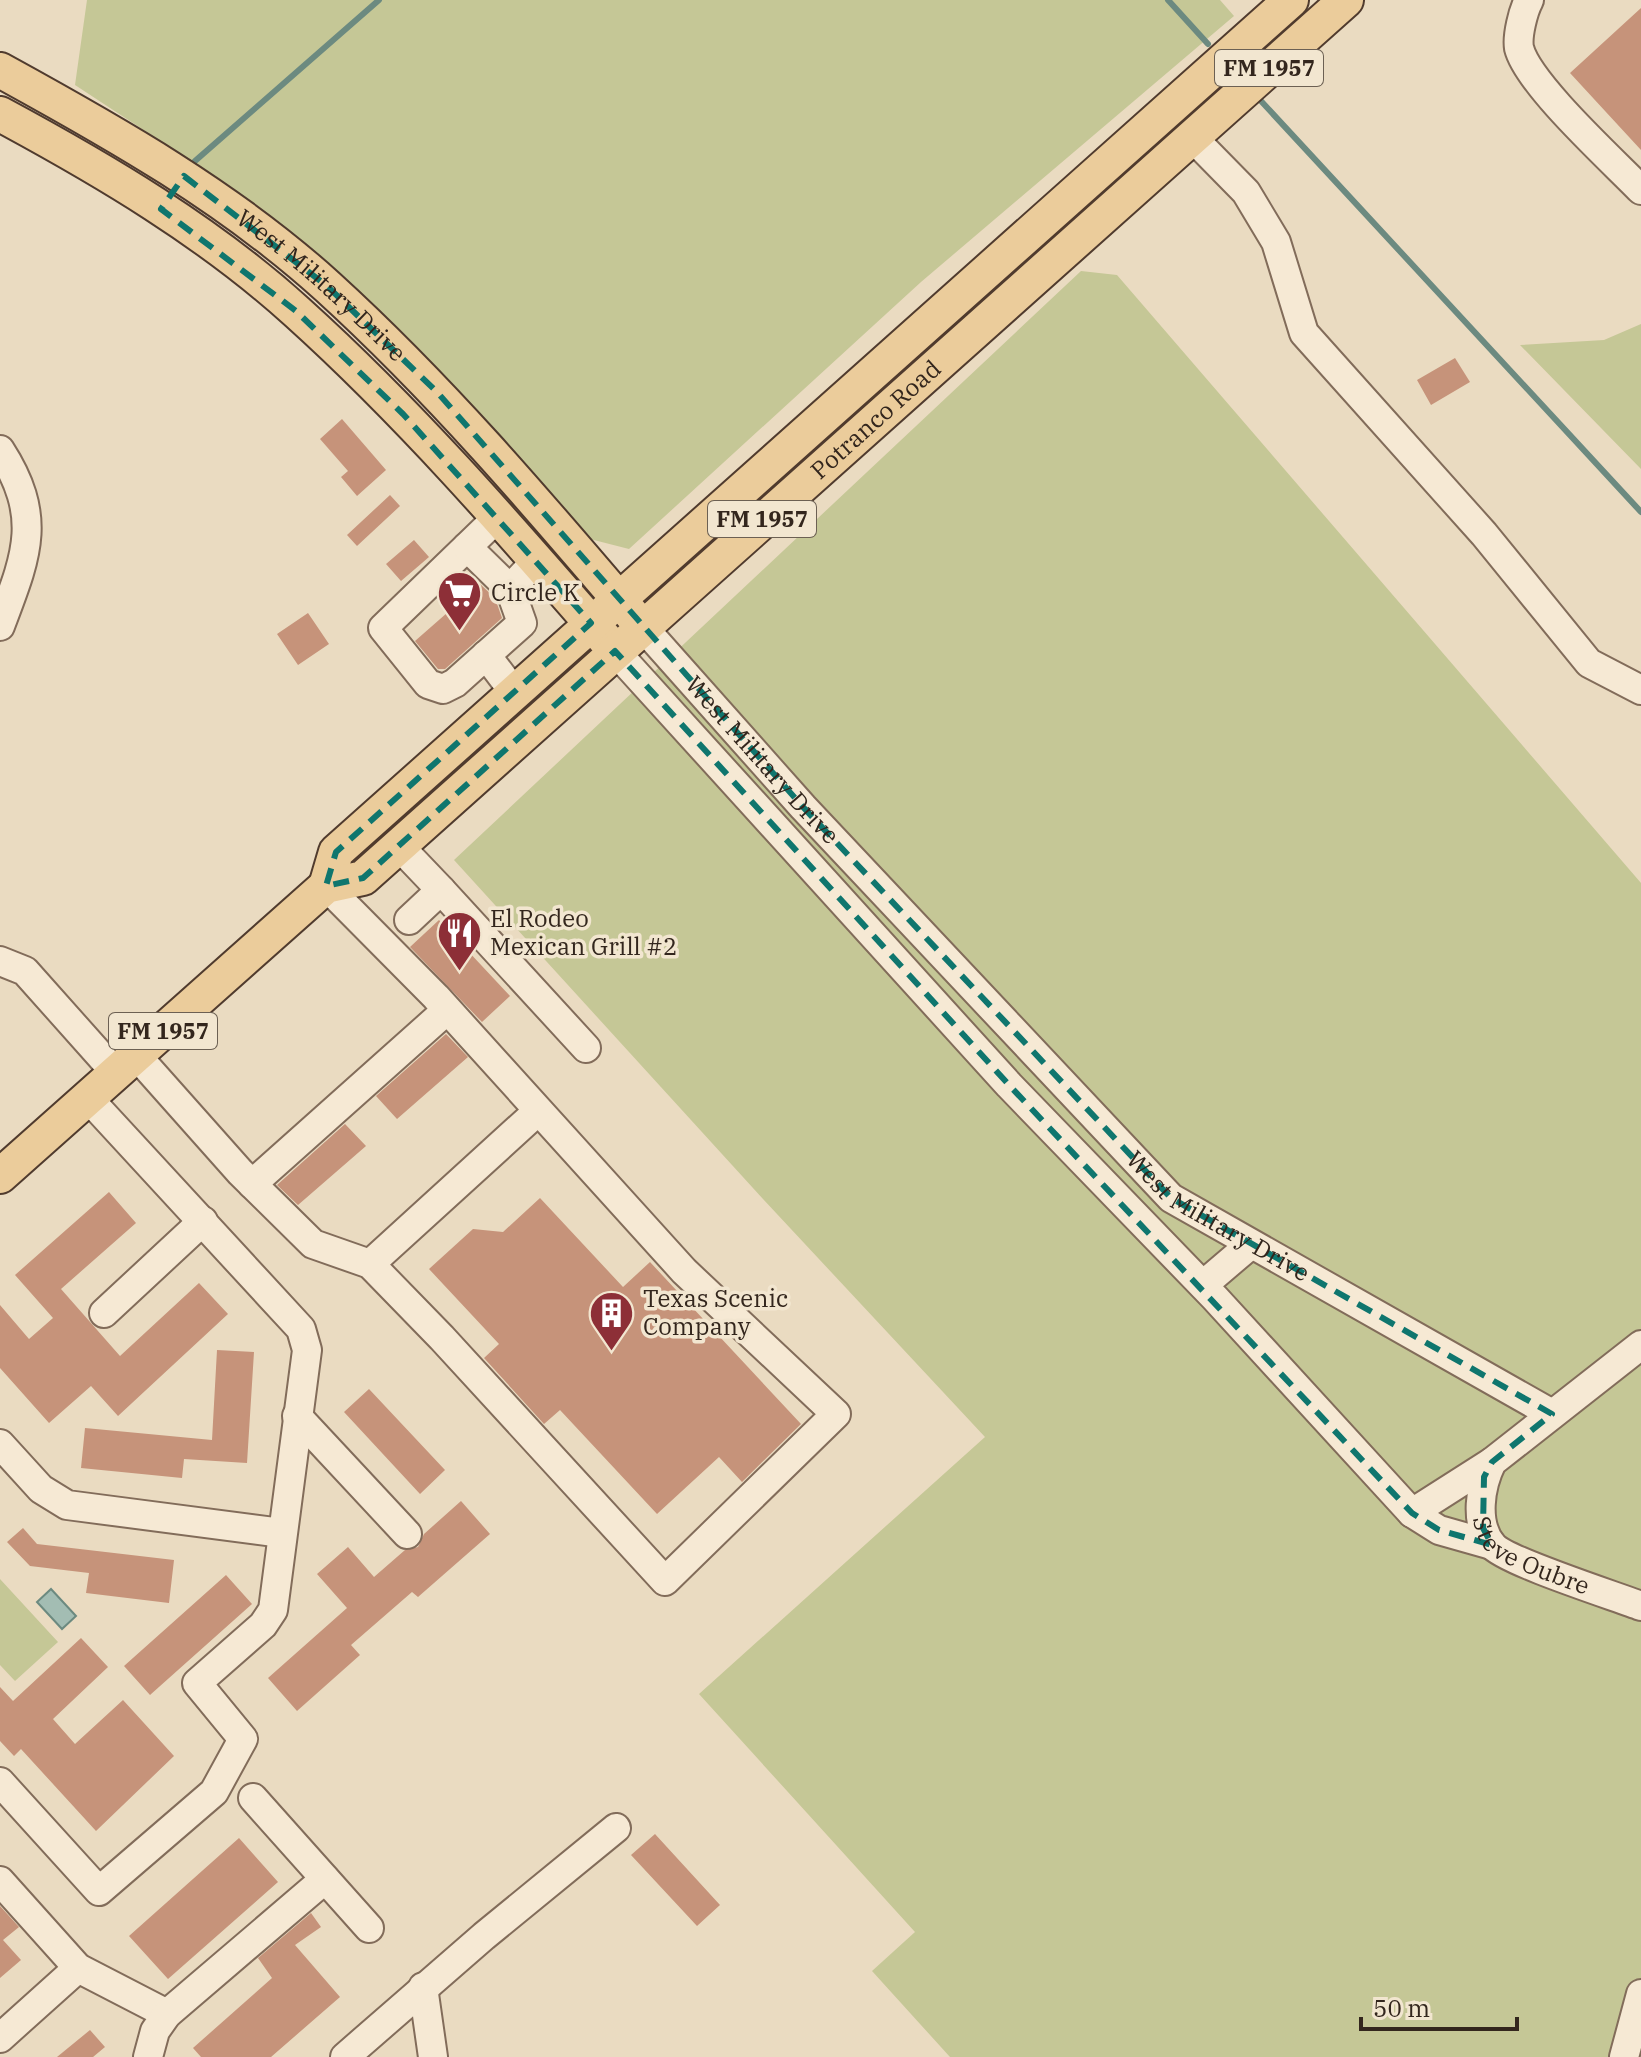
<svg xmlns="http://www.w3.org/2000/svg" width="1641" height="2057" viewBox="0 0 1641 2057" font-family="'IBM Plex Serif',serif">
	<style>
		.green { fill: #c5c796 }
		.water { fill: #a3bdb3; stroke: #6c8a80; stroke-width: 2 }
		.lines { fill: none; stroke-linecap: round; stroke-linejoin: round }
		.stream { stroke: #6c8a80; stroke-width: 6 }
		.building { fill: #c6937a }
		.minor-casing { stroke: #826c5a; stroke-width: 32 }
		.major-casing { stroke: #503b2e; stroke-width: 38 }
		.minor { stroke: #f6e9d4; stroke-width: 28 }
		.major { stroke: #ebcc9b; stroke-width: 34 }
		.marked { fill: none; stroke: #0f766e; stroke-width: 6; stroke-dasharray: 16 10; stroke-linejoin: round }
		.labels { text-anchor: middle; stroke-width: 7; stroke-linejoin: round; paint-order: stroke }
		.shield { fill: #f2e6d0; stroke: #6c6053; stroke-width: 2 }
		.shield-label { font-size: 22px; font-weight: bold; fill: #33261d }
		.street-label { font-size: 24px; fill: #33261d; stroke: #f2e6d0 }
		.poi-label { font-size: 24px; fill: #33261d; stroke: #f2e6d0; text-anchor: start }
	</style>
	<rect width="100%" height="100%" fill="#eadbc1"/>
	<path class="green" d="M87,0H1220L1234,16L921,282L629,549L586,538L325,266L226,184L75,85Z
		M1081,271L1117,275L1641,883V2057H950L872,1971L915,1932L699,1694L985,1437L763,1199L454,860Z
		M1641,324V469L1520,345L1604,340Z
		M0,1579L58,1642L15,1681L0,1665Z"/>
	<path class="water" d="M51,1589L76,1616L62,1629L37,1602Z"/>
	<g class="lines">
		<path class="stream" d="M1168,0L1208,44
			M1261,101L1641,512
			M195,161L379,0"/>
	</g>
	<path class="building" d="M1641,8V150L1570,73Z
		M1455,358L1470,382L1431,405L1417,380Z
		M342,419L386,470L357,496L341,477L348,471L320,439Z
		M390,495L400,506L357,546L347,535Z
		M414,540L429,557L401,581L386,564Z
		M480,584L495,598L502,618L445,669H438L415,641Z
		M308,613L329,644L298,665L277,634Z
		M439,920L510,996L482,1022L410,947Z
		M446,1034L468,1057L397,1119L376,1096Z
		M345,1124L366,1146L298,1205L277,1185Z
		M109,1192L136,1223L61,1289L120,1356L199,1283L228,1314L118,1416L91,1386L49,1423L0,1368V1305L29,1339L53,1318L15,1275Z
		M540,1198L623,1287L650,1262L801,1424L742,1482L719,1457L657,1514L560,1410L544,1424L484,1358L499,1344L429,1269L473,1229L503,1232Z
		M217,1350L254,1352L247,1463L184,1459L182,1478L81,1468L85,1428L212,1440Z
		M369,1389L445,1470L420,1494L344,1412Z
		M461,1501L490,1534L418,1597L412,1592L351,1645L360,1655L297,1711L268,1678L347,1608L317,1574L348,1547L374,1577L405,1550L418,1547L424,1534Z
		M23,1528L37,1544L174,1560L169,1603L86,1593L89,1573L30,1566L7,1542Z
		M226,1575L252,1604L150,1695L124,1666Z
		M81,1638L108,1667L53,1719L75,1744L123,1700L174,1756L96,1831L21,1749L14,1756L0,1741V1687L13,1701Z
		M655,1834L720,1905L697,1926L631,1855Z
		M239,1838L278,1882L168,1979L129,1936Z
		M0,1906L19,1927L3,1940L21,1960L0,1978Z
		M311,1913L321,1927L295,1945L340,1997L271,2057H201L193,2048L272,1978L258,1958Z
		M90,2030L105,2047L93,2057H57Z"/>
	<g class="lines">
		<defs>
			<g id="minor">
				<path d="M1529,0C1523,11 1517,36 1519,48C1528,84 1613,161 1641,190"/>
				<path d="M1192,137L1246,192L1276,242L1304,333L1484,534L1589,663L1641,690"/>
				<path d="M0,450C44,518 26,557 0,626"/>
				<path d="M497,518L383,628L428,684L443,689L455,683L522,623L510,589L536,561"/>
				<path d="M467,547L510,589"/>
				<path id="s1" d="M642,626L803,807L1171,1198L1552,1414"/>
				<path d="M615,651L1009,1085L1215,1298L1412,1513L1439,1530L1492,1545"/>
				<path d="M486,655L514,692"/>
				<path d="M399,846L441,890L409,920"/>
				<path d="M441,890L586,1048"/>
				<path d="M0,961L25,971L115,1072"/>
				<path d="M136,1055L240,1172L313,1244L370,1264L442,1338L665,1581L836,1414L684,1271L436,997L326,886"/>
				<path d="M252,1184L447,1010"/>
				<path d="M370,1264L538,1111"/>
				<path d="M1203,1285L1250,1245"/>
				<path d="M104,1313L203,1221"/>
				<path id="s2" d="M1641,1345L1492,1462C1480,1486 1474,1523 1492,1545C1505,1561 1615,1596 1641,1606"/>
				<path d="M297,1416L407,1534"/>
				<path d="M0,1444L41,1489L67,1505L282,1533"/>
				<path d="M1412,1513L1492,1462"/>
				<path d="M0,1782L99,1891L214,1792L243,1739L197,1683L263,1625L273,1610L307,1350L301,1329L88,1098"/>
				<path d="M253,1798L369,1928"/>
				<path d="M0,1881L78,1968L167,2014"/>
				<path d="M423,1987L433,2057"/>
				<path d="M0,2038L78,1968"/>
				<path d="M148,2057L155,2031L167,2014L325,1879"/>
				<path d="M345,2057L484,1936L616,1828"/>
				<path d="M1624,2057L1641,1994"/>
			</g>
			<g id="major">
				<path id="s3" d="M0,70C115,133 230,198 328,287C439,388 536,502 633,616"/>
				<path d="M0,114C104,170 209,232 297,312C408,412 507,526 605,639"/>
				<path d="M326,886L336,852L1291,0"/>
				<path id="s4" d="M0,1176L326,886L363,878L1346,0"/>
			</g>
		</defs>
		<use href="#minor" class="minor-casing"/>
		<use href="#major" class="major-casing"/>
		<use href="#minor" class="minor"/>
		<use href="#major" class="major"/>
	</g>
	<path class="marked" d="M184,176L327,286L437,392L803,807L1171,1198L1552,1414L1492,1462L1484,1477L1483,1528L1492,1545L1439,1530L1412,1513L1009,1085L615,651L363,878L326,886L336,852L591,623L403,414L296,311L161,209Z"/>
	<defs>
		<symbol id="supermarket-pin" viewBox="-11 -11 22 30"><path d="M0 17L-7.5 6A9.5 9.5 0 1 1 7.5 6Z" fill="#8d2f37" stroke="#f2e6d0"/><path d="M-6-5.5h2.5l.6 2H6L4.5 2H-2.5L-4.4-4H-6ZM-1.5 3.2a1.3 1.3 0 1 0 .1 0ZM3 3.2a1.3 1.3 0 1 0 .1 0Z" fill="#fff"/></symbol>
		<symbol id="restaurant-pin" viewBox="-11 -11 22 30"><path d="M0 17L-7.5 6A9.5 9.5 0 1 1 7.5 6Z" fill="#8d2f37" stroke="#f2e6d0"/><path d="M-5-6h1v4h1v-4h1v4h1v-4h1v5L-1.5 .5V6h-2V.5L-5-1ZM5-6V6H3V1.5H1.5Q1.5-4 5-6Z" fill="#fff"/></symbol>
		<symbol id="building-pin" viewBox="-11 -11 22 30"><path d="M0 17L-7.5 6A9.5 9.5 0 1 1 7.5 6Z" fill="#8d2f37" stroke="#f2e6d0"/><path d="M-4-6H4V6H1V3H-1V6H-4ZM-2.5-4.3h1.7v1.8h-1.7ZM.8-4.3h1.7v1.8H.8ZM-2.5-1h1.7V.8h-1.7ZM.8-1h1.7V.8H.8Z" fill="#fff"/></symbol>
	</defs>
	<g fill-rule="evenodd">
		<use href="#supermarket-pin" x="434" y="568" width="51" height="69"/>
		<use href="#restaurant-pin" x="434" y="908" width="51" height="69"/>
		<use href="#building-pin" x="586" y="1288" width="51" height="69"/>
	</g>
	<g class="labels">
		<g class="shield">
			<rect x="1215" y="50" width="108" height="36" rx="6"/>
			<rect x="708" y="501" width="108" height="36" rx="6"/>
			<rect x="109" y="1013" width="108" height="36" rx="6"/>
		</g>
		<g class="shield-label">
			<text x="1269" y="76">FM 1957</text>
			<text x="762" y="527">FM 1957</text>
			<text x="163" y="1039">FM 1957</text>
		</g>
		<g class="street-label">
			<text dy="8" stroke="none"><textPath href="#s3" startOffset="388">West Military Drive</textPath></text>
			<text dy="8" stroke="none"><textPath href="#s4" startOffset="1162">Potranco Road</textPath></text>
			<text dy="8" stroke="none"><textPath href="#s1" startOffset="180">West Military Drive</textPath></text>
			<text dy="8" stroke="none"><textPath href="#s1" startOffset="828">West Military Drive</textPath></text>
			<text dy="8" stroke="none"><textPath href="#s2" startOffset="314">Steve Oubre</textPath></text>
		</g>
		<g class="poi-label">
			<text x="491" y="601">Circle K</text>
			<text x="490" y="927">El Rodeo<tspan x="490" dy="28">Mexican Grill #2</tspan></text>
			<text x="643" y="1307">Texas Scenic<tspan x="643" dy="28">Company</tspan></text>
		</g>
	</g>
	<path d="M1361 2017v12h156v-12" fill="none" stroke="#33261d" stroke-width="4"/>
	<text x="1373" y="2017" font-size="24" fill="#33261d" stroke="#f2e6d0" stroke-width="6" paint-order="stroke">50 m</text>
</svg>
